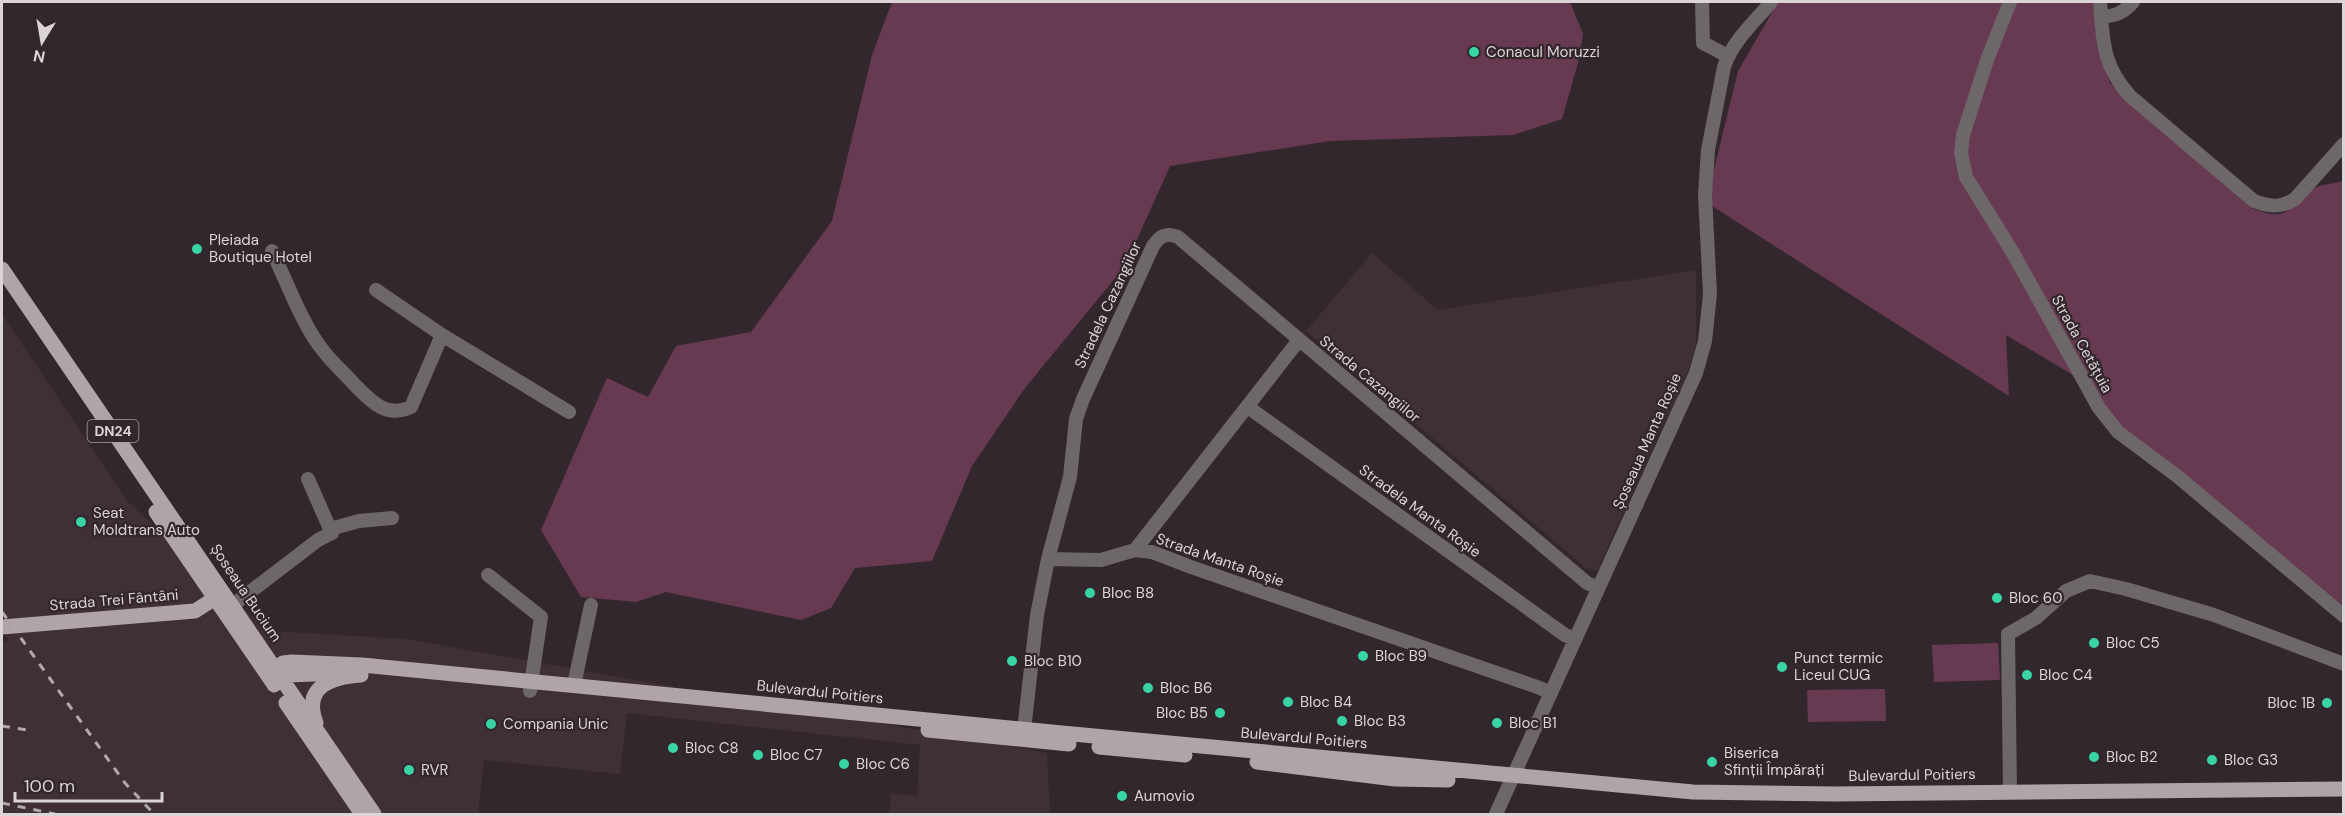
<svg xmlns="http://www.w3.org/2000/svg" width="2345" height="816" viewBox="0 0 2345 816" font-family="'DM Sans',sans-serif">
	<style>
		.built { fill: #3f2f37 }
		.green { fill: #683a52 }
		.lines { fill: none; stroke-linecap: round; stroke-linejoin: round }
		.minor { stroke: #6d676a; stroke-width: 14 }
		.major { stroke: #afa4a9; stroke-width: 15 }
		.rail { stroke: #b1a9ad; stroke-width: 3; stroke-dasharray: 8 8; stroke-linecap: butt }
		.poi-dot { fill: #38d4a6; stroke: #32272c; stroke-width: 2 }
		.labels { text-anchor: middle; stroke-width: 4.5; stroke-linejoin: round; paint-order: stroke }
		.shield { fill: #32272c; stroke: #a8a0a4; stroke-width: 1.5 }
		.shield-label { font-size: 14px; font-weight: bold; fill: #dbd4d8 }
		.poi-label { font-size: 15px; fill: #dbd4d8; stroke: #32272c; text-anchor: start }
		.street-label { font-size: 15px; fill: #dbd4d8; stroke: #32272c }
	</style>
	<rect width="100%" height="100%" fill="#32272c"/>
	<path class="built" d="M1372,253L1438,310L1696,270V346L1688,371L1597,571L1586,568L1306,331Z
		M2,314L127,501L269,631L406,639L1047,753L1050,814H889L891,793L917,796L920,745L627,713L620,774L484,760L478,814H2V642L9,641L2,631Z"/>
	<path class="green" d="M892,2H1570L1583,34L1578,63L1562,119L1513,135L1330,141L1170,166L1125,266L1025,388L972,466L932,561L855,568L831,608L801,620L666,592L636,602L581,597L541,530L607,378L648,397L676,346L751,332L832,221L872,55Z
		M1778,2H2093L2098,51L2110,83L2140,112L2253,209C2291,222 2284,209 2311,190C2319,184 2334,184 2343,181V610L2126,430L2091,399L2078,378L2006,335L2009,396L1706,202L1738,71Z
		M1998,643L2000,680L1934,682L1932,645Z
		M1885,689L1886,721L1808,722L1807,690Z"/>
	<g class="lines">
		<path class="minor" d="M1702,2L1703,43L1728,56
			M2010,2L1987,60L1963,135L1961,153L1966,177L2013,253L2099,408L2118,432L2177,476L2344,616
			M2100,2C2103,41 2102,65 2130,96L2254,201C2269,207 2282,208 2295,199L2344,144
			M2101,17C2116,16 2123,13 2133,2
			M272,251C287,282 303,327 325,353C333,363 344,373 353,383C370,400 385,419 411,407L442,335
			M376,290L442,335L569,412
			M1248,407L1565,635L1574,639
			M308,479L330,529
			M1135,550L1299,340
			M1048,559L1070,477L1076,419L1083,399L1153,246C1160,236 1166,232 1178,237L1587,583L1598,588
			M488,575L541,617L530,691
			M233,605L318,540L332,533L330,529L359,521L392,518
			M574,685L591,605
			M1023,739L1037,615L1048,559L1101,560L1135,550L1152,552L1191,567L1540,688L1550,693
			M2010,792L2008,634L2036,618L2066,591L2090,581L2126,589L2214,615L2344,664
			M1496,814L1696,373L1705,341L1710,294L1705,194L1708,150L1724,67C1733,40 1754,23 1771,2"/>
		<path class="major" d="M2,269L374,814
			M156,512L273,683
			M2,627L195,611L223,593
			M267,674L283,663L292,662L362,665L1062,733L1693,792L1836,794L2344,789
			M274,685L288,675L337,673
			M286,703L362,814
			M316,723C302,686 332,677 361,675
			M928,730L1069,744
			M1099,747L1185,755
			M1257,762L1395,779L1448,780"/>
		<path class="rail" d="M2,612L125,783L154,814
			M2,726L28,730
			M2,803L55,814"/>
	</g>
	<g class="poi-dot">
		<circle cx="1474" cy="52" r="6"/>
		<circle cx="197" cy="249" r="6"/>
		<circle cx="81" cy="522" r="6"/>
		<circle cx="1090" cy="593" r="6"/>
		<circle cx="1997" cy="598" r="6"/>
		<circle cx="2094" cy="643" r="6"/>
		<circle cx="1363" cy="656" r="6"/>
		<circle cx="1012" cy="661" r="6"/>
		<circle cx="1782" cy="667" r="6"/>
		<circle cx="2027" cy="675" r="6"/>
		<circle cx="1148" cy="688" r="6"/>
		<circle cx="1288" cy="702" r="6"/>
		<circle cx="2327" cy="703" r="6"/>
		<circle cx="1220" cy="713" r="6"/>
		<circle cx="1342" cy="721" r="6"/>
		<circle cx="1497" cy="723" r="6"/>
		<circle cx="491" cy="724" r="6"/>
		<circle cx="673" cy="748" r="6"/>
		<circle cx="758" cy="755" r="6"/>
		<circle cx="2094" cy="757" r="6"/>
		<circle cx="2212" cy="760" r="6"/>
		<circle cx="1712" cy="762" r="6"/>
		<circle cx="844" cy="764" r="6"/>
		<circle cx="409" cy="770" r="6"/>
		<circle cx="1122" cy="796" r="6"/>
	</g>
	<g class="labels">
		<rect class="shield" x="87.5" y="420" width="51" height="22" rx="4.5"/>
		<g class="shield-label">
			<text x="113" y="436">DN24</text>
		</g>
		<g class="poi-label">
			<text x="1486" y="57">Conacul Moruzzi</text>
			<text x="209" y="245">Pleiada<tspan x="209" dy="17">Boutique Hotel</tspan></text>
			<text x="93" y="518">Seat<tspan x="93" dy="17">Moldtrans Auto</tspan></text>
			<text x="1102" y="598">Bloc B8</text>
			<text x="2009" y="603">Bloc 60</text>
			<text x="2106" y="648">Bloc C5</text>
			<text x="1375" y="661">Bloc B9</text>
			<text x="1794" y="663">Punct termic<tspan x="1794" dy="17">Liceul CUG</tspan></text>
			<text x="1024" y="666">Bloc B10</text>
			<text x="2039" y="680">Bloc C4</text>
			<text x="1160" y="693">Bloc B6</text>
			<text x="1300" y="707">Bloc B4</text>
			<text x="2315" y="708" text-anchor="end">Bloc 1B</text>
			<text x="1208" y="718" text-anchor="end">Bloc B5</text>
			<text x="1354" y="726">Bloc B3</text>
			<text x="1509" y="728">Bloc B1</text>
			<text x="503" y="729">Compania Unic</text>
			<text x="685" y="753">Bloc C8</text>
			<text x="1724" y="758">Biserica<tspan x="1724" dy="17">Sfinții Împărați</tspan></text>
			<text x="770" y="760">Bloc C7</text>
			<text x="2106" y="762">Bloc B2</text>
			<text x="2224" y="765">Bloc G3</text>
			<text x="856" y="769">Bloc C6</text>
			<text x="421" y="775">RVR</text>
			<text x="1134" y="801">Aumovio</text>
		</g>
		<g class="street-label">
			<text transform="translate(1108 305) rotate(-65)" y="5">Stradela Cazangiilor</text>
			<text transform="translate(2082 344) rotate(61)" y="5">Strada Cetățuia</text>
			<text transform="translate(1370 379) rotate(40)" y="5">Strada Cazangiilor</text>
			<text transform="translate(1647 441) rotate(-66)" y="5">Șoseaua Manta Roșie</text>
			<text transform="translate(1420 511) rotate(36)" y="5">Stradela Manta Roșie</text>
			<text transform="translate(1220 560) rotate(19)" y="5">Strada Manta Roșie</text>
			<text transform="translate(246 593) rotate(56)" y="5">Șoseaua Bucium</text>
			<text transform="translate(114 600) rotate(-5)" y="5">Strada Trei Fântâni</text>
			<text transform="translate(820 692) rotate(6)" y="5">Bulevardul Poitiers</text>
			<text transform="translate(1304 738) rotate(5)" y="5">Bulevardul Poitiers</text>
			<text transform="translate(1912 775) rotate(-1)" y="5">Bulevardul Poitiers</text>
		</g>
	</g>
	<rect width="2345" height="816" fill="none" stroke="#dbd4d8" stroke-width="6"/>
	<g transform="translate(42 42) rotate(191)" stroke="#32272c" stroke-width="4.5" paint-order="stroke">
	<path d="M0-4.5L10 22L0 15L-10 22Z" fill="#dbd4d8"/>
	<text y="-9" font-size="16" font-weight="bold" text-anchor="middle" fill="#dbd4d8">N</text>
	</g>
	<path d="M15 792v9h147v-9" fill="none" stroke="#dbd4d8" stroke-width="3"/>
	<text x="24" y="792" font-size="18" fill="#dbd4d8" stroke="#32272c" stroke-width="4.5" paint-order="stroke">100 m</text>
</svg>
